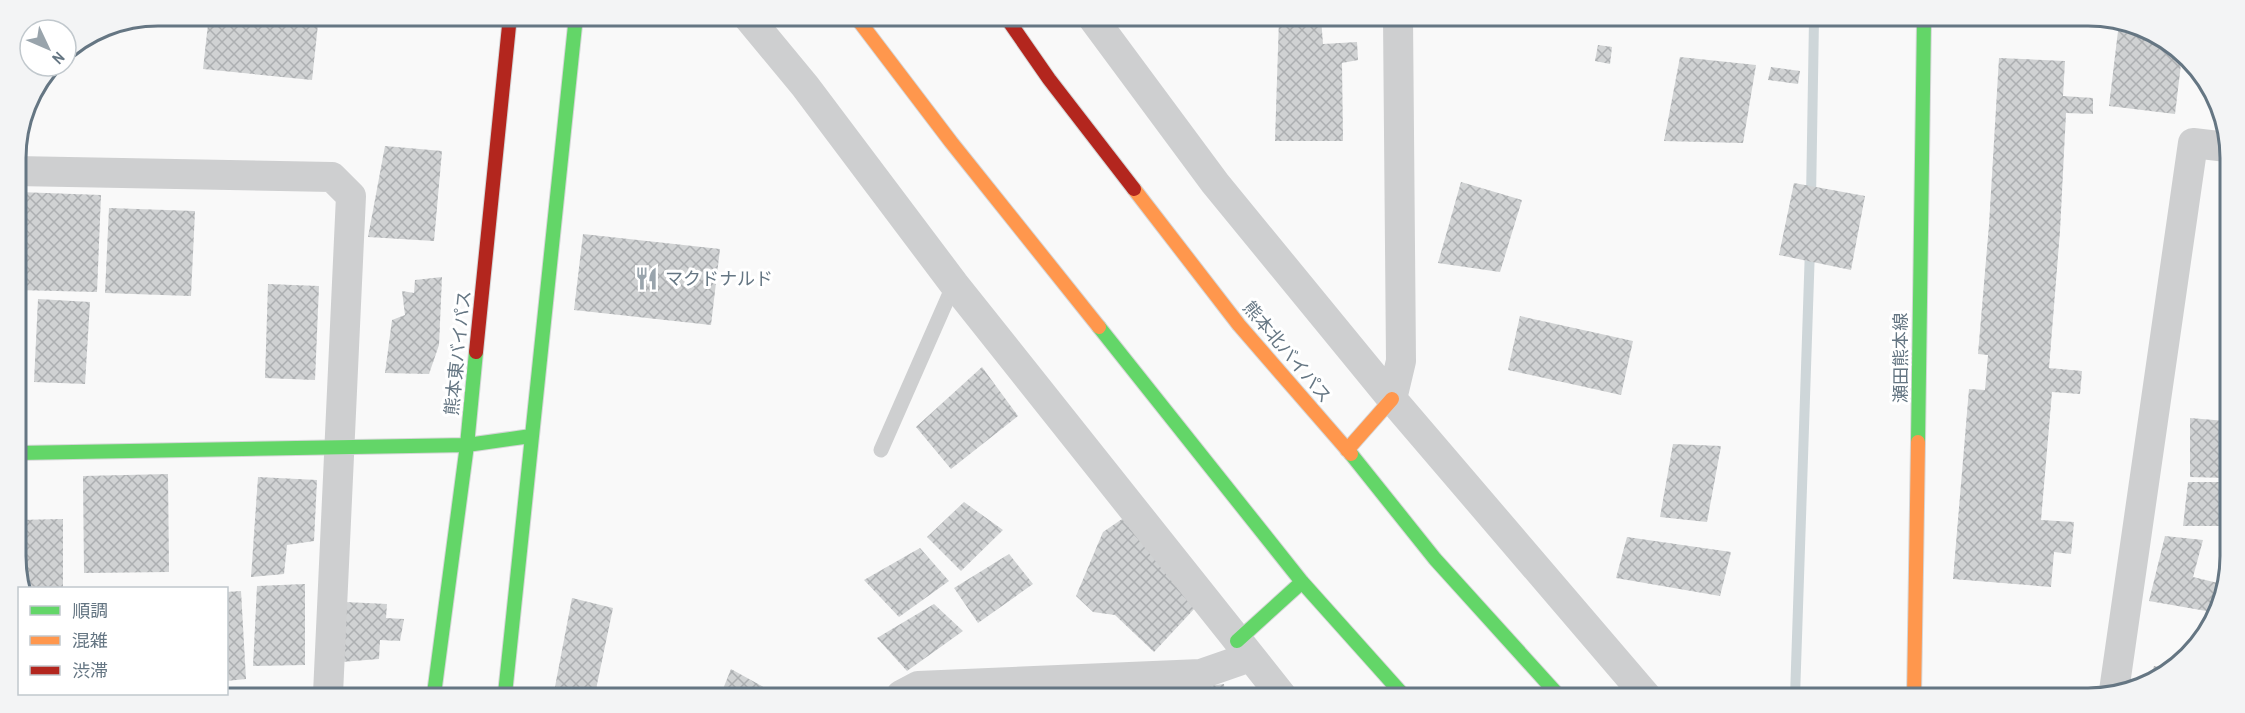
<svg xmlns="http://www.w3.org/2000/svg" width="2245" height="713" viewBox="0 0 2245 713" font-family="'Archivo Narrow','Noto Sans JP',sans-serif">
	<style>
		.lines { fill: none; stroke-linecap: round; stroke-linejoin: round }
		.stream { stroke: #ced6d9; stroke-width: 10 }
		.building { fill: url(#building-cross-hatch) }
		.fast-casing { stroke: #d5d6d7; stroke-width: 16 }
		.slow-casing { stroke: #d5d6d7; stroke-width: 16 }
		.jam-casing { stroke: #d5d6d7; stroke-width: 16 }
		.lane { stroke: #cecfd0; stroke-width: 15 }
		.street { stroke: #cecfd0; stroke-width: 30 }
		.fast { stroke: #63d668; stroke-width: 14 }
		.slow { stroke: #ff974d; stroke-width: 14 }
		.jam { stroke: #b3261e; stroke-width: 14 }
		.labels { text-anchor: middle; stroke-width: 6; stroke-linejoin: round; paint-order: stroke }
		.poi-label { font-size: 18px; fill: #657683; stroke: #fff; text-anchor: start }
		.street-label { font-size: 18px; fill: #657683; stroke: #fff }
		.rim { fill: none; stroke: #657683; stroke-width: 3 }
	</style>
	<defs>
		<pattern id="building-cross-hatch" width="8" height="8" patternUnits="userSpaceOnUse" patternTransform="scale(1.5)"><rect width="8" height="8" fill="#d0d2d3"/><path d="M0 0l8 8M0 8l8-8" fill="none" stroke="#acafb1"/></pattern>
	</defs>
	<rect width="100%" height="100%" fill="#f9f9f9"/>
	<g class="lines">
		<path class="stream" d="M1811,199L1814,19
			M1795,697L1810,248"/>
	</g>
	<path class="building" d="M209,15H319L312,80L203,69Z
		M1279,18H1321L1323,44L1357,42L1358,60L1342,63L1343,141H1275Z
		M2118,31L2147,34L2182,56L2175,114L2109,106Z
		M1598,45L1612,47L1610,64L1595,61Z
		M1680,57L1756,65L1743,143L1664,141Z
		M1999,58L2065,61L2063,96L2093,98V114L2066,113L2060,231L2049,368L2082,371L2080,394L2052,392L2041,520L2074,522L2071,554L2054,552L2051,587L1953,579L1969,389L1985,390L1988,355L1978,354L1989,225Z
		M1771,67L1800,71L1798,84L1768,80Z
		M385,146L442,151L434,241L368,237Z
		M1461,182L1522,200L1500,272L1438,263Z
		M1794,183L1865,196L1851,270L1779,255Z
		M19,192L101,195L97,292L16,290Z
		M109,208L195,211L191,296L105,293Z
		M583,234L720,249L711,325L574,310Z
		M442,277L439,345L429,374L385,373L392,320L405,315L402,291L414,293L415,280Z
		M268,284L319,286L315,380L265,378Z
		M38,299L90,302L85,384L34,382Z
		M1520,316L1633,341L1621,395L1508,370Z
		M982,367L1018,416L951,469L916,427Z
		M2190,418L2226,421V478L2190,477Z
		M1673,444L1721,446L1707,522L1660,517Z
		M168,474L169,572L84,573L83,476Z
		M258,477L317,480L314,541L287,545L284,574L251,577Z
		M2188,482H2226L2225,526H2183Z
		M964,502L1003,530L961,571L927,537Z
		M1128,515L1196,607L1154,652L1115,615L1093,612L1076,596L1103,532Z
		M63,519V588H21L18,583L17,520Z
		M2165,536L2203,540L2193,577L2222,584L2220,600L2212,612L2149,601Z
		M1627,537L1731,552L1720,596L1616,578Z
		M920,548L949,581L899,617L864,580Z
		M1009,554L1033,584L978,623L954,588Z
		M305,584V665L253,666L257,586Z
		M241,591L246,679L226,681V592Z
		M572,598L613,608L595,694L554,692Z
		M345,602L387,604L386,618L404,619L400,641L380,640L379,659L341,662Z
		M934,604L963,631L907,671L877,638Z
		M2154,666L2173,669L2151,677Z
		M731,669L778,695L721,694Z
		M1224,684L1225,696H1172V690Z"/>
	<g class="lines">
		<defs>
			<path id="fast" d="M1099,327L1302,582L1404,696
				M1918,442L1924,19
				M17,453L467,445L531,436
				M1351,454L1435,559L1559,696
				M1237,641L1302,582
				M434,694L467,445L476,352
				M505,694L576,16"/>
			<path id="slow" d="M856,17L951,142L1099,327
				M1134,189L1239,325L1351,454
				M1347,450L1392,399
				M1914,697L1918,442"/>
			<path id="jam" d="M1006,17L1049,79L1134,189
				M476,352L510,16"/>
		</defs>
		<use href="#fast" class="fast-casing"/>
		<use href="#slow" class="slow-casing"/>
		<use href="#jam" class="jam-casing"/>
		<path class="lane" d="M881,450L954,284"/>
		<path class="street" d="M747,16L805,86L954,284L1282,696
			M1092,17L1215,183L1392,399L1647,697
			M15,171L332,177L351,196L328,694
			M1392,399L1401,361L1398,18
			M2114,691L2193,143L2227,147
			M901,695L918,686L1201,674L1250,657"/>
		<use href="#fast" class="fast"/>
		<use href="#slow" class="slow"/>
		<use href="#jam" class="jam"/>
	</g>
	<defs>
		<symbol id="restaurant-bare" viewBox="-9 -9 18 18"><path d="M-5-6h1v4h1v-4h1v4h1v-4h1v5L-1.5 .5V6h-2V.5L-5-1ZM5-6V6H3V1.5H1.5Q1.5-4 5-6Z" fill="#99a4ac" stroke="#fff" stroke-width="2.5" paint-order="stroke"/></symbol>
	</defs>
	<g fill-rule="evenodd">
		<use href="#restaurant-bare" x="630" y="262" width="33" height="33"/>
	</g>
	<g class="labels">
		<g class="poi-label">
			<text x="665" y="285">マクドナルド</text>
		</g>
		<g class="street-label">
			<text transform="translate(1287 352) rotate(50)" y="6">熊本北バイパス</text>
			<text transform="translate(458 353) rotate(-84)" y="6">熊本東バイパス</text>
			<text transform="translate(1901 358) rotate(-90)" y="6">瀬田熊本線</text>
		</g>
	</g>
	<path d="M0 0H2245V713H0ZM158 26H2088A132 132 0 0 1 2220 158V556A132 132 0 0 1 2088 688H158A132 132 0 0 1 26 556V158A132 132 0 0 1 158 26Z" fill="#f3f4f5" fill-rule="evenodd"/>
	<path class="rim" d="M158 26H2088A132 132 0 0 1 2220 158V556A132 132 0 0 1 2088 688H158A132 132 0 0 1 26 556V158A132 132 0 0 1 158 26Z"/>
	<rect x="18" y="587" width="210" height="108" fill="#ffffff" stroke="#c1c8cd" stroke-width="1.5"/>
	<rect x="30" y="606" width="30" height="9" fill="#63d668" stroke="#c1c8cd" stroke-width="1.5"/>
	<text x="72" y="617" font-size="18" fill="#657683">順調</text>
	<rect x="30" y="636" width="30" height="9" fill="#ff974d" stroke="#c1c8cd" stroke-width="1.5"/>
	<text x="72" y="647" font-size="18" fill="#657683">混雑</text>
	<rect x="30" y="666" width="30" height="9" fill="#b3261e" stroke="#c1c8cd" stroke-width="1.5"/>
	<text x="72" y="677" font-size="18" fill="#657683">渋滞</text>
	<g transform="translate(48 48) rotate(134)"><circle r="28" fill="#ffffff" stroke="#c1c8cd" stroke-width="1.5"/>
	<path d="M0-4.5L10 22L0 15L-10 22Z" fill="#99a4ac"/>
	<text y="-9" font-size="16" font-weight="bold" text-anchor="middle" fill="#657683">N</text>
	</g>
</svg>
